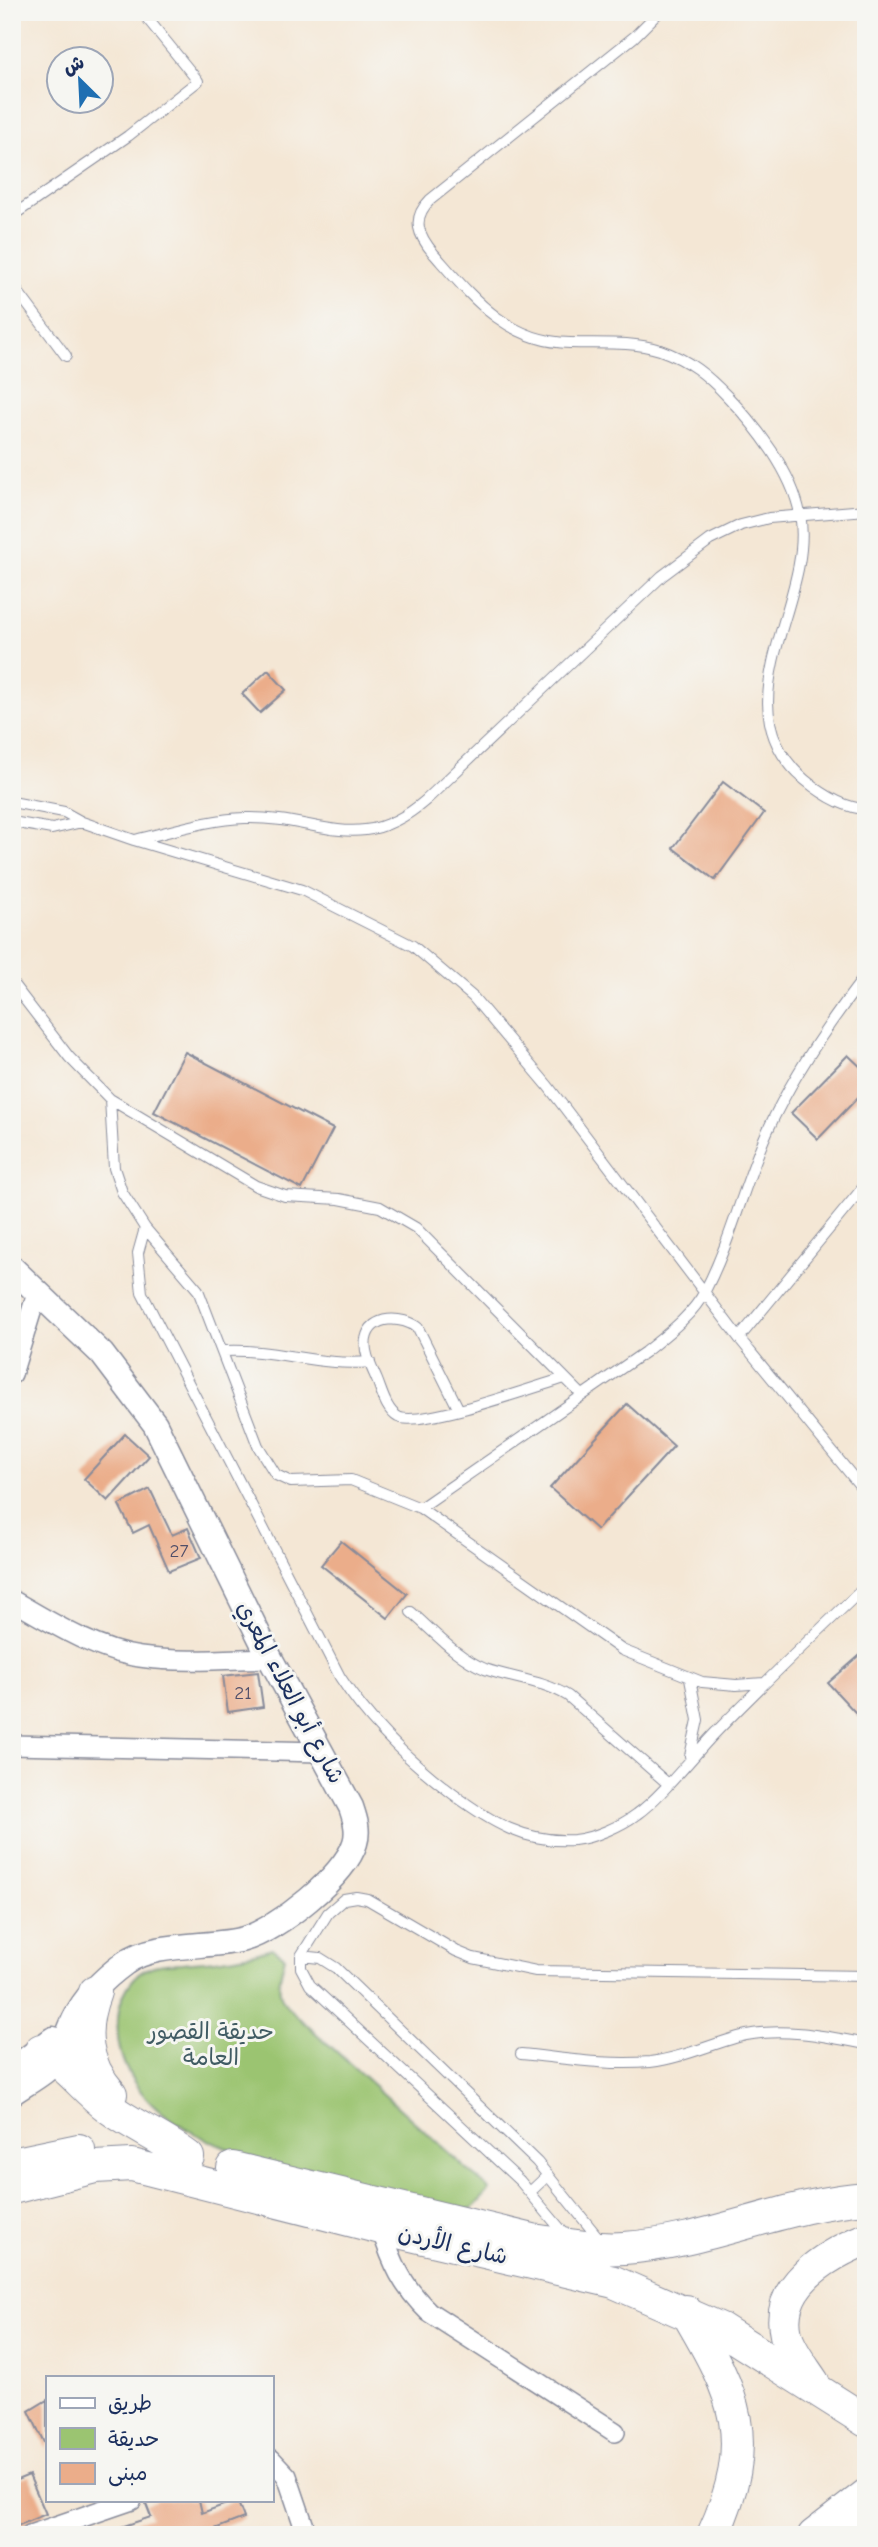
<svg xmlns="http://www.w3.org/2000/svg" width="878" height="2547" viewBox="0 0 878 2547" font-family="'Comic Neue','Playpen Sans Arabic',sans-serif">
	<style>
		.park { fill: #9bc471; stroke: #5b7a68; stroke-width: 2 }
		.building { fill: #ebad8a }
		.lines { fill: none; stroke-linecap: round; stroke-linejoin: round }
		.service-casing { stroke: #888b9a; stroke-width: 12 }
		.minor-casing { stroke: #888b9a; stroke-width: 22 }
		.tertiary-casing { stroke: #888b9a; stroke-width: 27 }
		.primary-casing { stroke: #888b9a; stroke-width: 32 }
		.trunk-casing { stroke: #888b9a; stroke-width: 34 }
		.service { stroke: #fff; stroke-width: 10 }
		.minor { stroke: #fff; stroke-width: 19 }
		.tertiary { stroke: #fff; stroke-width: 24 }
		.primary { stroke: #fff; stroke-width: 30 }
		.trunk { stroke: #fff; stroke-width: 32 }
		.labels { text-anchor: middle; stroke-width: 6; stroke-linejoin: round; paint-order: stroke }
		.number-label { font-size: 19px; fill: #4f4e69 }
		.street-label { font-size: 23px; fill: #1b2f5e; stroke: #f6f6f2 }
		.park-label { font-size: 23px; fill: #415c64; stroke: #f6f6f2 }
	</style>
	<rect width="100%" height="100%" fill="#f6f6f2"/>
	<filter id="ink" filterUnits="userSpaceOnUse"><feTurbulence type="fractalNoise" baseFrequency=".0143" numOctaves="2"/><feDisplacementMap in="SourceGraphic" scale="14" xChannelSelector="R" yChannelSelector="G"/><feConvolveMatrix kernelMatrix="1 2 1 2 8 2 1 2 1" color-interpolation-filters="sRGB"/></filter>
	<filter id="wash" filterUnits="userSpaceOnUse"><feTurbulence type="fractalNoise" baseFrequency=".00686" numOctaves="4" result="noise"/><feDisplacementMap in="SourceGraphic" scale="28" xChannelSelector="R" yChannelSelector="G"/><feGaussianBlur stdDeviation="1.57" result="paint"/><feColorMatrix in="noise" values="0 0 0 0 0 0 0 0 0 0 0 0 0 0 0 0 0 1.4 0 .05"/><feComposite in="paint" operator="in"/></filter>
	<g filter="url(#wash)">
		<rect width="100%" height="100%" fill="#f4e7d5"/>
		<path class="park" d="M272,1948L285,1957C280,1977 274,1991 288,2008L490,2190L473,2208L452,2215C412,2203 371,2192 330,2181C250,2159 108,2124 118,2017C120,1997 131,1974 151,1967C160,1963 173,1964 183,1963C213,1960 243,1958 272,1948Z"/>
		<g id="blocks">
			<path class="building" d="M268,670L286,690L260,713L242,694Z
				M723,782L764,813L715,880L673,848Z
				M185,1052L333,1129L302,1189L154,1112Z
				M848,1055L866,1072V1089L818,1139L791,1113Z
				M627,1404L674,1446L597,1530L550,1488Z
				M125,1434L149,1456L108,1501L84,1479Z
				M150,1489L172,1535L188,1528L201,1558L169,1571L149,1525L133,1533L119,1505Z
				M341,1541L407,1594L388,1618L321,1565Z
				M866,1650V1724L828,1683Z
				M258,1672L263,1707L228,1712L223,1676Z
				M47,2400V2449L29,2411Z
				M29,2475L46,2514L12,2528V2482Z
				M157,2500H199L202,2513L237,2500L244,2518L199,2535H106V2532L151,2517L146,2504Z"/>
		</g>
	</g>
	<g filter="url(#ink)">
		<use href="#blocks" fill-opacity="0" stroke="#888b9a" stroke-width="2"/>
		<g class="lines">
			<defs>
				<path id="service" d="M659,12L634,37L430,200C411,219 418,235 434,254C472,297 507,342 570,343C600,344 630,341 660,350C689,360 707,375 728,397C757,427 792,472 800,514C816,601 717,705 805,780C822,794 843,808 866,809
					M12,216L128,136L198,81L142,12
					M12,284L66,356
					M12,802L64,812L82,822L134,840L302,890L413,946L473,997L548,1086L739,1338L866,1493
					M12,822L52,829L82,822
					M135,840C170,832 208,819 245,818C320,816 359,858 426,800L662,576L710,540L741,525L769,518L866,510
					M12,983L69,1057L110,1099L256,1186L285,1196L339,1199L380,1207L416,1228L581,1394
					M110,1099L114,1168L122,1192L145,1228L198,1290L258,1446L276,1475L291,1482L351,1480L420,1508L622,1650L702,1682L736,1685L764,1683
					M145,1228L138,1253L142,1293L340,1677C370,1724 409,1761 453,1794C491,1822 525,1843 574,1840C594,1838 621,1826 637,1814C660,1798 693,1756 714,1734C764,1683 815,1634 866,1586
					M739,1338L866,1184
					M224,1351C274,1348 320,1367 370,1362
					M459,1410L418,1328C403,1316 371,1314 366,1339C363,1352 372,1368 377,1380C382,1392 386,1410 398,1417C420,1428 537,1386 565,1378
					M420,1508L645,1352C666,1335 693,1315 705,1291C731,1241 744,1184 767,1132C793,1075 828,1024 866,975
					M411,1612C433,1631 457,1658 485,1669C513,1679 542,1680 568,1696L667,1783
					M690,1756L698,1720L690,1679
					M301,1956L320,1958L336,1968L537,2162L601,2241
					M521,2054C563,2058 607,2066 650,2062C681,2058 707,2046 738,2037C778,2026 826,2036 866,2044
					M530,2192L548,2175
					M568,2238L520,2181L310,1985L301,1968V1956L328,1913L344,1899L356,1897L367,1899L456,1951L473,1958L536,1971L866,1976"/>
				<path id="minor" d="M12,1374L38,1290
					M12,1600C50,1622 96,1651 140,1657C183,1663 227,1659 270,1658
					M12,1745L320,1752
					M381,2228C392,2263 403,2287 429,2312L615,2432
					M271,2459L287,2476L307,2535
					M30,2535L132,2500"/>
				<path id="tertiary" d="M12,1268L102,1354L155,1424L270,1658L351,1807C355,1819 359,1830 355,1843C345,1876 277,1930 244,1939C211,1948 152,1942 125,1963C106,1977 85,1997 75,2018C69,2030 65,2045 58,2057C50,2071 26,2083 12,2093
					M12,2070L53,2039"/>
				<path id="primary" d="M813,2535L866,2494
					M861,2535L866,2531"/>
				<path id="trunk" d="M95,1992C81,2029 83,2062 111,2094
					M41,2050C68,2065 84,2089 108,2107C133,2126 163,2138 188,2157
					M12,2164L79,2150
					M233,2168L533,2240C563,2244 594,2250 624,2248C707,2243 783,2204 866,2198
					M12,2188L95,2167L132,2165L381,2228L614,2282L721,2329L866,2421
					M686,2311C736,2396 757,2439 713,2535
					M813,2382C804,2368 790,2351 786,2335C774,2285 827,2255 866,2239"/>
			</defs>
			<use href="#service" class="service-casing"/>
			<use href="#minor" class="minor-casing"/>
			<use href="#tertiary" class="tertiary-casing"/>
			<use href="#primary" class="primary-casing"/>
			<use href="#trunk" class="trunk-casing"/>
			<use href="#service" class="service"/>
			<use href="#minor" class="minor"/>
			<use href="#tertiary" class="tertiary"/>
			<use href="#primary" class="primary"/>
			<use href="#trunk" class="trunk"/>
		</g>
	</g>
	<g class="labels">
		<g class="number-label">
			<text x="179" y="1557">27</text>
			<text x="243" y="1699">21</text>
		</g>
		<g class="street-label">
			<text transform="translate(291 1692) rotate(62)" y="8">شارع أبو العلاء المعري</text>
			<text transform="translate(453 2244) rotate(13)" y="8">شارع الأردن</text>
		</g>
		<g class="park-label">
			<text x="211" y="2039">حديقة القصور<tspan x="211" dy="26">العامة</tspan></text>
		</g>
	</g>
	<rect width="878" height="2547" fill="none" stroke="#f6f6f2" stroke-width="42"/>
	<rect x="46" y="2376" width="228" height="126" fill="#f6f6f2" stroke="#9ea6b7" stroke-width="2"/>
	<rect x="60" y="2398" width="35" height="10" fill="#ffffff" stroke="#9ea6b7" stroke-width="2"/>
	<text x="108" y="2410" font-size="21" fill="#1b2f5e">طريق</text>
	<rect x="60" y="2428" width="35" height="21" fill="#9bc471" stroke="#9ea6b7" stroke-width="2"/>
	<text x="108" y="2446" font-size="21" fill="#1b2f5e">حديقة</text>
	<rect x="60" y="2463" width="35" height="21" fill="#ebad8a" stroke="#9ea6b7" stroke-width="2"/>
	<text x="108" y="2480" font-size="21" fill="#1b2f5e">مبنى</text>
	<g transform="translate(80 80) rotate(336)"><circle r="33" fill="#f6f6f2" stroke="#9ea6b7" stroke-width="2"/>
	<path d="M0-5L12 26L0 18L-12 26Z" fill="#1f6fb2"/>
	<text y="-10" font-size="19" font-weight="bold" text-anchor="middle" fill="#1b2f5e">ش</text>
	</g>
</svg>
